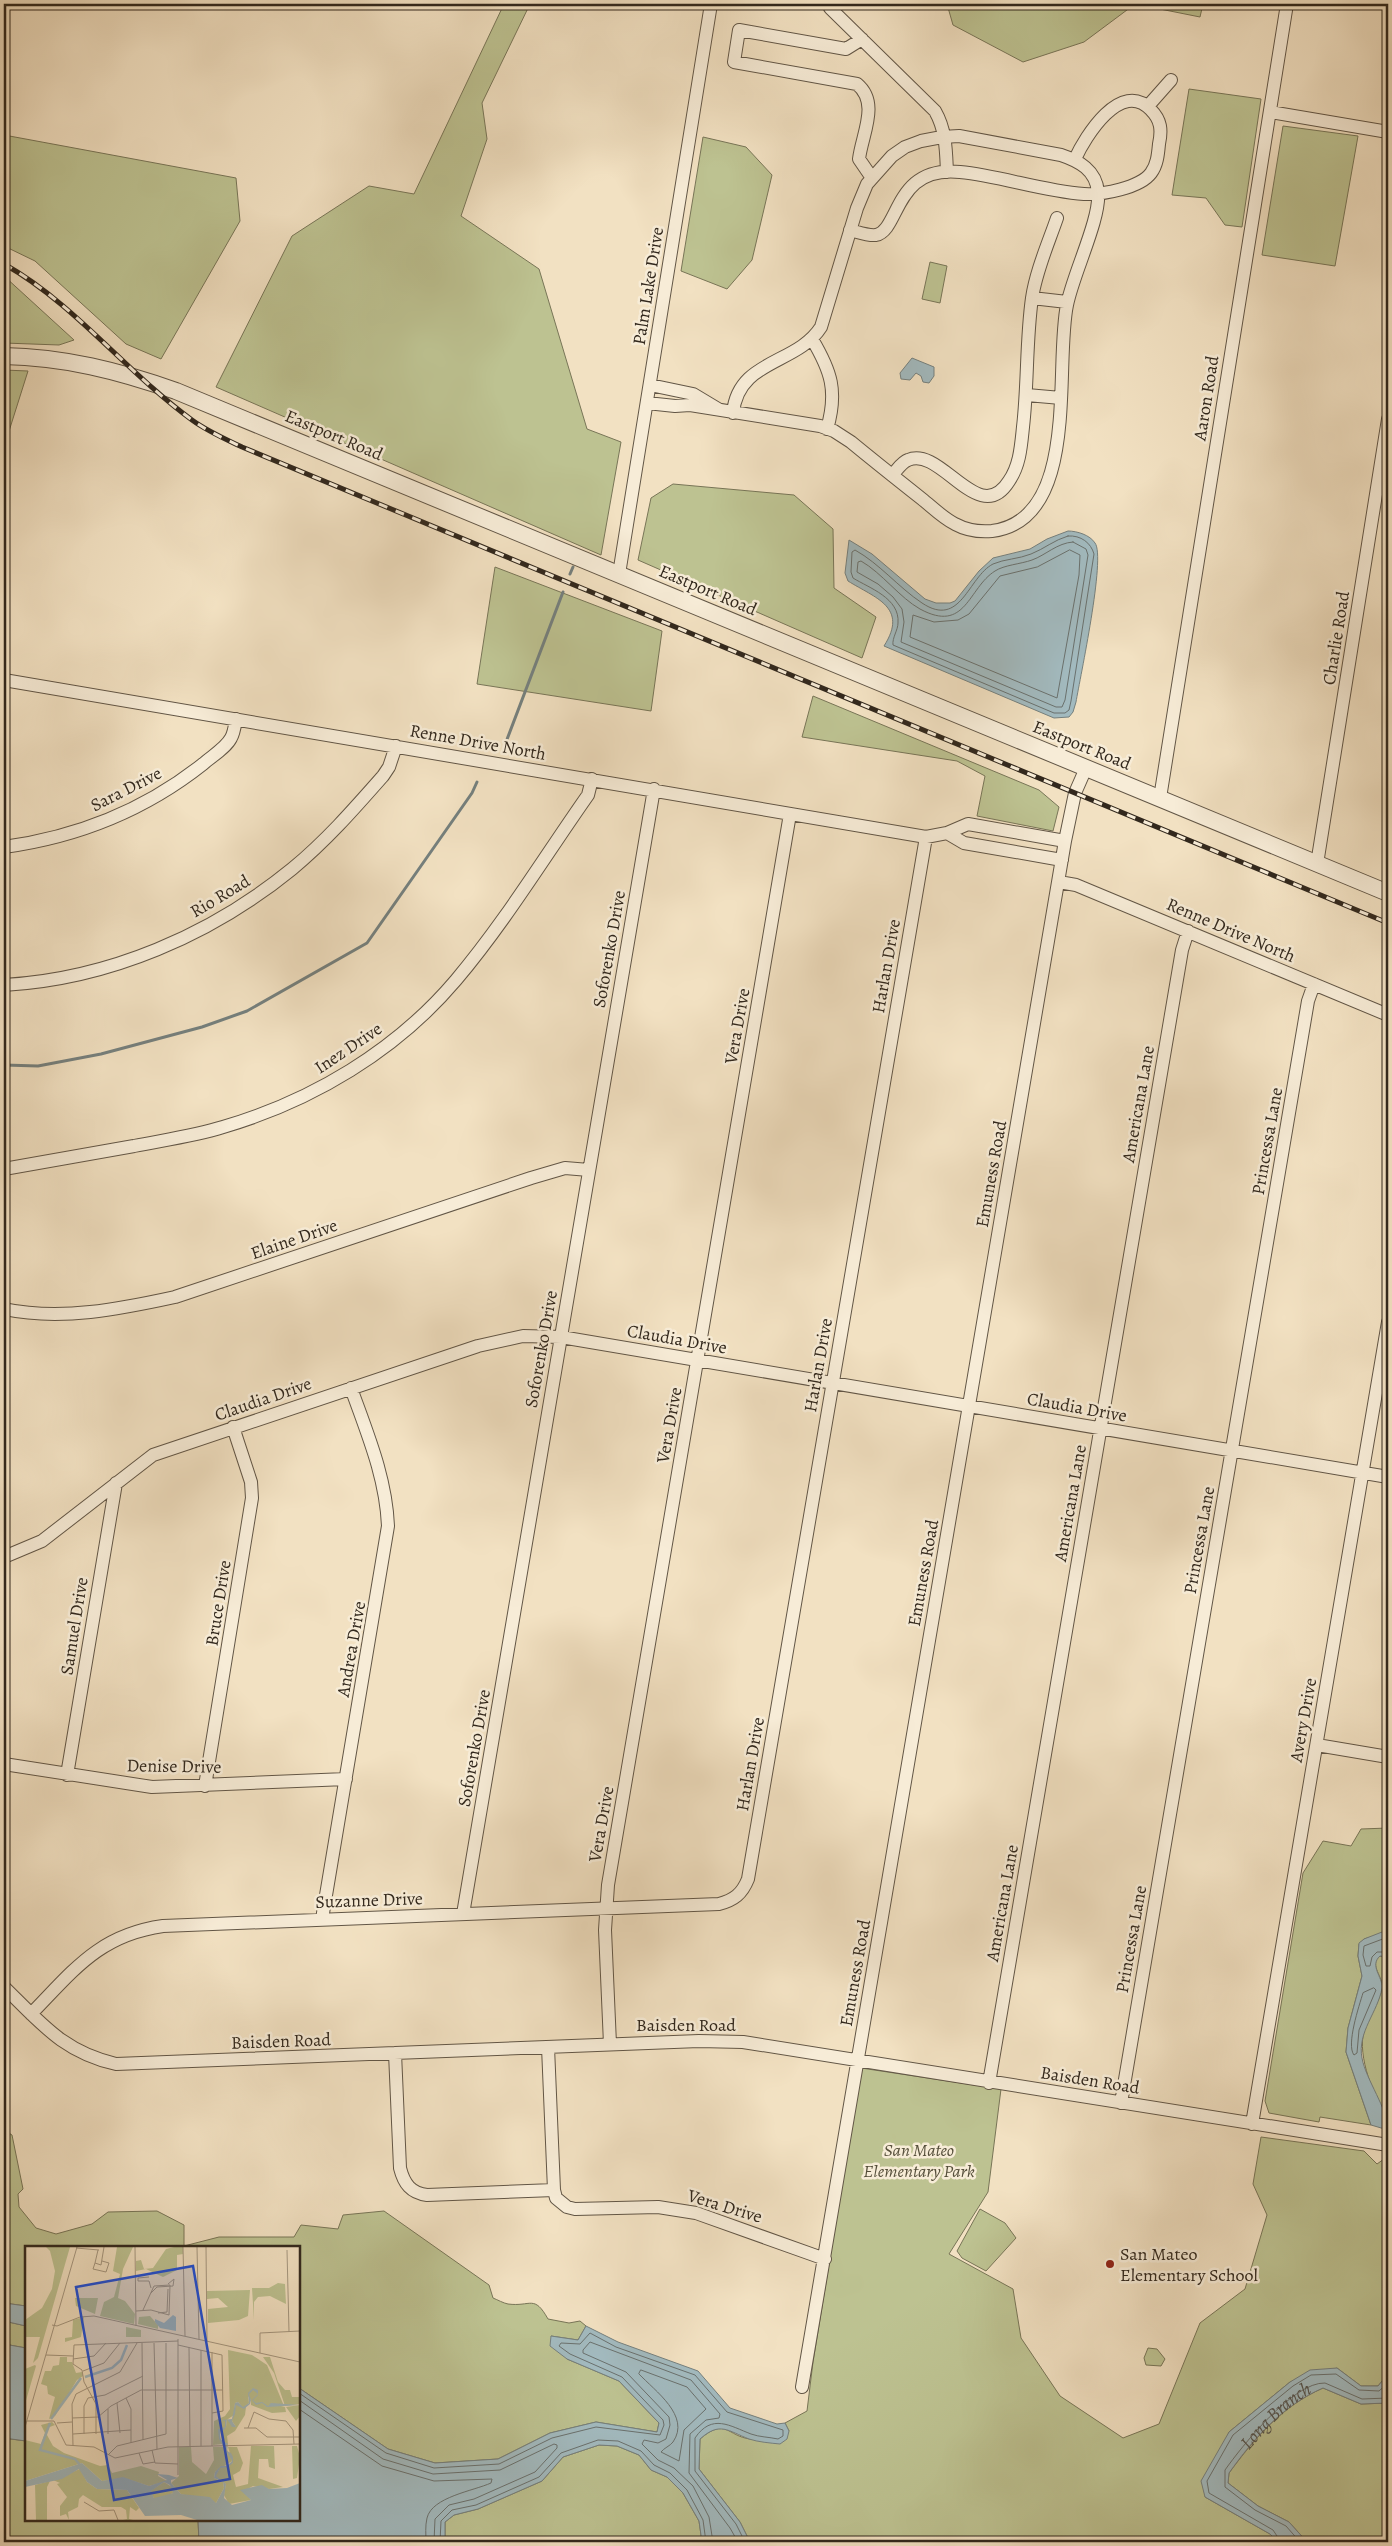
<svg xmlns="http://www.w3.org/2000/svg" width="1392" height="2546" viewBox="0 0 1392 2546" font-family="Alegreya,serif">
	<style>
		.green { fill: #bdc291; stroke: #787557 }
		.water { fill: #a2babf; stroke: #75807e }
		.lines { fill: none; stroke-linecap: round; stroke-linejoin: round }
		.shore { stroke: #6a716e; stroke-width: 1 }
		.stream { stroke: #75807e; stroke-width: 3 }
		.minor-casing { stroke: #625646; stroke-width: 14 }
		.tertiary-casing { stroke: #625646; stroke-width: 18 }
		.minor { stroke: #f7ecd7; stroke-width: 12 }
		.tertiary { stroke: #f7ecd7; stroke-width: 16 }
		.rail-casing { stroke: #32281d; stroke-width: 5 }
		.rail { stroke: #f7ecd7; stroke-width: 3; stroke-dasharray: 9; stroke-linecap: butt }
		.poi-dot { fill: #8f2418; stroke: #f7ecd7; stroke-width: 2 }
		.labels { text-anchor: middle; stroke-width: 5; stroke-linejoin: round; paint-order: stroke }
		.street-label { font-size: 18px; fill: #32281d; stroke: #f7ecd7 }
		.park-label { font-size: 18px; font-style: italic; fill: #554e3a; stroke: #f7ecd7 }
		.poi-label { font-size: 18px; fill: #32281d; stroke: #f7ecd7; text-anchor: start }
		.water-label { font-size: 19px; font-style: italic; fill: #54544e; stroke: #f7ecd7 }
		.inset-river { fill: none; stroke: #a2babf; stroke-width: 2.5 }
		.inset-road { fill: none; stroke: #a59780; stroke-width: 1 }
		.view { fill: #1d4ed8; fill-opacity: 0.15; stroke: #1d4ed8; stroke-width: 2.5 }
		.inset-edge { fill: none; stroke: #32281d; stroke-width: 2.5 }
	</style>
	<rect width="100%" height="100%" fill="#f2e1c2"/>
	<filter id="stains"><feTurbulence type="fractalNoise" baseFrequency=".004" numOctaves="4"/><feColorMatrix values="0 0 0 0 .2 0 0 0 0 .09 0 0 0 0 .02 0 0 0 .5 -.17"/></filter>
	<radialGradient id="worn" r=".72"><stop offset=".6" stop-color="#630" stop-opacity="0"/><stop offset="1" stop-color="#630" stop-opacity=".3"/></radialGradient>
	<path class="green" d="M504,4H530L482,103L487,139L461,216L539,269L587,429L621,442L601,555L216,387L292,236L369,186L414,194Z
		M947,4H1203L1200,17L1135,4L1084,42L1023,62L953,25Z
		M1189,89L1261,99L1242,227L1225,225L1206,198L1172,195Z
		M1283,126L1358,136L1335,266L1262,255Z
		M4,135L236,178L240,221L161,359L126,344L35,261L4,246Z
		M703,137L746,147L772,175L752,260L727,289L681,271Z
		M930,262L947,266L940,303L922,299Z
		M4,276L74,340L59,345L4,343Z
		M4,370L28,371L4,447Z
		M673,484L794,495L833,529L834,588L876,617L862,658L638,560L651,498Z
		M495,567L662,631L651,711L477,684Z
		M813,696L1039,790L1059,807L1053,831L977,816L985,776L957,761L802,737Z
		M1388,1828V1932L1364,1939L1359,1944L1358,1956L1362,1976L1348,2028L1346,2052L1371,2125L1320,2117L1319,2122L1269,2113L1265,2101L1303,1873L1323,1841L1351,1846L1361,1829Z
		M1379,1956L1388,1957V2119C1374,2098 1357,2056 1364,2031C1368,2016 1379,2004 1382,1988C1384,1977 1369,1966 1379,1956Z
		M861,2068L1001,2089L988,2192L949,2254L1013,2289L1021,2338L1060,2396L1123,2438L1159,2424L1200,2323L1245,2289L1267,2215L1253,2184L1261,2137L1364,2151L1377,2164L1384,2159H1388V2374L1378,2386H1361L1337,2368L1290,2382L1229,2432L1205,2497L1270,2534L1278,2542H750L740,2522L699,2469L700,2439C726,2417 727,2436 750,2439C761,2441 779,2433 789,2431L785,2423L807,2411L813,2362Z
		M4,2130L12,2135L23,2189L18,2194L19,2207L36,2228L56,2234L92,2224L108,2212L157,2211L184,2225V2246L219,2237H294L301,2225L338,2229L343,2215L384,2211L489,2285L493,2298C498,2300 503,2303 508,2304C531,2307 534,2294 548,2319L569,2323L580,2321L586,2326L578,2340L551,2336L567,2359L619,2381L659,2423L657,2432L596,2422L550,2433L498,2459L435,2463L388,2449L299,2388V2247H26V2306L4,2303Z
		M980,2209L1005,2223L1016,2238L986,2271L962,2258L957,2251Z
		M4,2321L26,2326V2348L4,2344Z
		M1148,2348L1157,2349L1165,2359L1161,2366L1146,2365L1144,2358Z
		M1323,2388L1361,2404L1388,2403V2542H1307L1289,2522L1258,2506L1228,2483L1229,2473C1255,2438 1282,2406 1323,2388Z
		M4,2438L26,2441V2520H198L199,2542H4Z
		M599,2445L617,2446L639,2455L651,2470L667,2477L683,2493L699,2521L702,2542H445V2522L454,2515L478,2509L542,2481L563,2457Z"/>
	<path class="water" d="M912,358L934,367V376L929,383L923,382L921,376L916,373L910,380L901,379L900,373Z
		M1068,531C1077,531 1090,535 1095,543C1106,557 1080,678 1076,702L1073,712L1069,717L1054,718L884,646C909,607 875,598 848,581L845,573L849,540L872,554L925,599L936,603H950L955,601L979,571L993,558L1030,549L1047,539Z
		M1382,1932H1388V1957L1380,1956C1369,1966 1383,1977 1382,1988C1378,2012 1357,2032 1362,2058C1366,2080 1388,2109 1388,2130L1371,2125L1346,2052L1348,2028L1362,1976L1358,1956L1359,1943L1364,1939Z
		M4,2303L26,2306V2326L4,2321Z
		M586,2326L618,2342L698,2371L730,2408L777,2424L785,2423L789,2431L787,2439L780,2444C770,2443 758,2442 749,2439C728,2431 720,2421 700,2439L699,2469L740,2522L750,2542H702L699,2521L683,2493L667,2477L651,2470L639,2455L617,2446L599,2445L563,2457L542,2481L478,2509L454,2515L445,2522V2542H199L198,2520H299V2388L388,2449L435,2463L498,2459L550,2433L596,2422L657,2432L659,2423L619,2381L567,2359L550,2346L551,2336L578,2340Z
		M4,2344L26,2348V2441L4,2438Z
		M1337,2368L1361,2386H1378L1388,2374V2403L1361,2404L1323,2388C1282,2406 1254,2438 1229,2473L1228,2483L1258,2506L1289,2522L1307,2542H1278L1270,2534L1205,2497L1201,2481L1229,2432L1290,2382L1310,2370Z"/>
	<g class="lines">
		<g class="shore">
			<path d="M1068,536C1081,535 1091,543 1094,554L1071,701L1069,710L1065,713H1054L893,645C892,638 898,630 898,623C900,598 869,588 853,578L851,572L852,552L855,550C880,564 898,587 922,603C961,629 968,577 993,564C1004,559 1019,559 1031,554C1044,549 1054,540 1068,536Z"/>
			<path d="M1073,542L1086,549L1088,555L1065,700L1062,707H1056L901,642L904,622L902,609L893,597L878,584L857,572L858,562L861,561C882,573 900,598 920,609C966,634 968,588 995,571C1004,565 1021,564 1032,560C1046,555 1057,543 1073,542Z"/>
			<path d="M1070,550L1080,555L1079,575L1057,698L910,637L913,615L934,622L958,620L969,614L1000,576L1037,567Z"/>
			<path d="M1388,1937L1364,1946L1363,1955L1366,1966H1370L1372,1957L1377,1952H1388"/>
			<path d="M1374,1988L1376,1990L1359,2030L1357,2053L1354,2055C1346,2045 1359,2006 1363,1993Z"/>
			<path d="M641,2370L687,2387L706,2409L684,2430L679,2461L661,2452C664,2448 670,2446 673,2442C691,2416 655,2391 639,2374Z"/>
			<path d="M299,2393L386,2453L434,2468L499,2464L552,2438L596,2427L660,2435L664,2425L663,2420L622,2377L570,2354L559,2346L561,2343L580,2344L590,2333L616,2347L695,2375L727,2412L783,2430V2436L778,2439C769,2437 759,2437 751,2434C730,2426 712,2413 695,2438V2471L736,2524L745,2542"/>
			<path d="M299,2400L383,2459L433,2474L500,2470L554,2444L557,2445V2448L535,2472L474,2499L449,2505L435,2519L434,2542"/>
			<path d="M299,2409L382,2466L434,2481L492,2479L491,2483C473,2491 432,2497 427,2518C425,2526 426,2535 426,2542"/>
			<path d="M440,2542L441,2521L452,2510L476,2505L539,2477L561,2453L598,2440L618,2441L641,2451L654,2465L670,2473L687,2490L703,2520L706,2542"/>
			<path d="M713,2542L709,2517L693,2486L674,2468L658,2460L642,2444L644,2440L658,2443L666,2439L670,2425L669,2417L626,2372L583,2353V2350L590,2342L691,2380L720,2414L719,2418L706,2420L690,2434L689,2473L730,2528L738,2542"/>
			<path d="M1281,2542L1273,2530L1209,2493L1207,2481L1233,2435L1293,2386L1311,2375L1336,2374L1359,2390L1379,2391L1388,2383"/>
			<path id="s1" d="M1300,2542L1286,2526L1255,2510L1225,2487V2470C1242,2446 1293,2382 1325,2383L1362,2399L1388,2398"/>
		</g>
		<path class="stream" d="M570,574L573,567
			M506,742L563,592
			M4,1065L38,1066L101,1054L202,1027L247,1011L367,943L472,793L477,782"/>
		<defs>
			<path id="minor" d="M830,8L935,111C946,130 946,150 947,172
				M862,39L846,49L739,30L734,62L857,84C880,103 862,134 859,159L872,178
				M1148,106L1171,80
				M1270,112L1388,132
				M850,230C858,232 868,236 876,235C900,230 894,165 960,172C1001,176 1042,191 1084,194C1102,195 1140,188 1151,173C1157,165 1158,155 1159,144C1162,130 1161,120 1151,110C1121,78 1085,137 1075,159
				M1032,298L1067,302
				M812,339C831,371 838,391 827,429
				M650,385L693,394L718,409
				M1027,395L1061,398
				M647,403L675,406L690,405L820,426L834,431L851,442C874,461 898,480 922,499C932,507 943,518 955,524C966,530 980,532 992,531C1081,520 1054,366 1067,305C1073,274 1101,218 1098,192C1096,170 1079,161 1061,155L959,136L942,137L921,141L905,147L892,156L867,184L857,208L821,327C797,365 738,359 733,413
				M892,475C897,470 902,462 908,460C941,445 979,529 1009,481C1020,465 1021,446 1023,427C1028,384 1026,340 1032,298C1036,271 1048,244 1057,218
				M619,574L711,4
				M4,680L926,837L947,833L968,824L1065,841
				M1160,798L1287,4
				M947,833L964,843L1062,860
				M4,847C77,837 145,810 203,764C212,756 226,748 231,738C234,733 235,725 236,719
				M1317,864L1388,419
				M1059,882L1076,885L1388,1015
				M4,985C109,979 211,935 292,869C326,841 354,809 383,776L389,767L396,746
				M4,1169C47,1161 91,1154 134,1146C164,1140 194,1136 223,1127C312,1101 396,1051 456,980C505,922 545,856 588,795L592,779
				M4,1309C61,1321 120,1309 175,1297L531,1178L565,1168L589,1170
				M4,1557L42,1541L153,1455L478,1346L523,1336L561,1337L1388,1477
				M1317,1745L1388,1757
				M4,1764L152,1787L346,1779
				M67,1775L116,1483
				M205,1786L252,1498L251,1482L233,1427
				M463,1914L654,789
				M322,1919L388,1526C386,1477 367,1433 351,1388
				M4,1987C41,2023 63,2052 116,2064L699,2041L743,2042L1388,2145
				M31,2014C74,1970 99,1935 163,1926L719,1904C734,1900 742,1894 748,1879L926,837
				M610,2044L605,1930L608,1885L790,814
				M548,2047L554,2190L556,2198L567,2207L575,2209L658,2207L696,2213L825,2259
				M395,2053L400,2168C404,2184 411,2193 427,2195L554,2190
				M989,2083L1182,950L1188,931
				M1121,2103L1308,1001L1314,984
				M1252,2124L1388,1322
				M802,2387L1065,841L1075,793L1086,768"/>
			<path id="tertiary" d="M4,356C64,357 119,371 176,391L1388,893"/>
		</defs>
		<use href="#minor" class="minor-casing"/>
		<use href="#tertiary" class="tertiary-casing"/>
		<use href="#minor" class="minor"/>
		<use href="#tertiary" class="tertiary"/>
		<defs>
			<path id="rail" d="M4,264C75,304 126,372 192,420C207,431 225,439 242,447L1388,923"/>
		</defs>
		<use href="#rail" class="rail-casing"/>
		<use href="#rail" class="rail"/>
	</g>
	<circle class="poi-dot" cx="1110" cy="2264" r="5"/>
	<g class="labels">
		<g class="street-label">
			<text transform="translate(648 286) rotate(-81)" y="6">Palm Lake Drive</text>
			<text transform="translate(1206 398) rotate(-81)" y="6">Aaron Road</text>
			<text transform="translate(334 435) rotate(23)" y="6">Eastport Road</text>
			<text transform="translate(708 590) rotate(23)" y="6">Eastport Road</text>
			<text transform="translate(1336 638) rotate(-81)" y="6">Charlie Road</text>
			<text transform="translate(478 742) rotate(10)" y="6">Renne Drive North</text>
			<text transform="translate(1082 745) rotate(22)" y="6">Eastport Road</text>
			<text transform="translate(126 789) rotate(-27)" y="6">Sara Drive</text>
			<text transform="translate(220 896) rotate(-31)" y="6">Rio Road</text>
			<text transform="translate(1231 930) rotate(23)" y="6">Renne Drive North</text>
			<text transform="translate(609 949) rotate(-80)" y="6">Soforenko Drive</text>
			<text transform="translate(886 966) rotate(-80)" y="6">Harlan Drive</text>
			<text transform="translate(737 1026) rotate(-80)" y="6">Vera Drive</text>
			<text transform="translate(348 1048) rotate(-34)" y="6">Inez Drive</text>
			<text transform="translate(1138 1104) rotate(-80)" y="6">Americana Lane</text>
			<text transform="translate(1267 1141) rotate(-80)" y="6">Princessa Lane</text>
			<text transform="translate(991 1174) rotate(-80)" y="6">Emuness Road</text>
			<text transform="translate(294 1239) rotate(-19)" y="6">Elaine Drive</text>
			<text transform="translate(677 1339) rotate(10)" y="6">Claudia Drive</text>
			<text transform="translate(541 1349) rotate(-80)" y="6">Soforenko Drive</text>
			<text transform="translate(818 1365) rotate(-80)" y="6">Harlan Drive</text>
			<text transform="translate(263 1399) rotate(-19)" y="6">Claudia Drive</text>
			<text transform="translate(1077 1407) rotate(10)" y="6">Claudia Drive</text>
			<text transform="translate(669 1425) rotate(-80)" y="6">Vera Drive</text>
			<text transform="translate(1070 1503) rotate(-80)" y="6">Americana Lane</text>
			<text transform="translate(1199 1540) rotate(-80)" y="6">Princessa Lane</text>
			<text transform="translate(923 1573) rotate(-80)" y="6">Emuness Road</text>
			<text transform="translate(218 1603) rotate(-81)" y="6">Bruce Drive</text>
			<text transform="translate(74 1626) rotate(-81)" y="6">Samuel Drive</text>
			<text transform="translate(351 1649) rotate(-80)" y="6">Andrea Drive</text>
			<text transform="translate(1303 1720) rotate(-80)" y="6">Avery Drive</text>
			<text transform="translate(474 1748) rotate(-80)" y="6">Soforenko Drive</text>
			<text transform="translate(750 1764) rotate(-80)" y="6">Harlan Drive</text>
			<text transform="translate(174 1766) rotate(1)" y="6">Denise Drive</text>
			<text transform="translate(601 1824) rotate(-80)" y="6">Vera Drive</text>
			<text transform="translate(369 1900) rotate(-2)" y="6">Suzanne Drive</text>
			<text transform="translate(1002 1903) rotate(-80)" y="6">Americana Lane</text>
			<text transform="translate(1131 1939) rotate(-80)" y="6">Princessa Lane</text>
			<text transform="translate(855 1973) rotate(-80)" y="6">Emuness Road</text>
			<text x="686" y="2031">Baisden Road</text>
			<text transform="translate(281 2041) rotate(-2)" y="6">Baisden Road</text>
			<text transform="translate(1090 2080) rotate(9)" y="6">Baisden Road</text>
			<text transform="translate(725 2206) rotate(17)" y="6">Vera Drive</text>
		</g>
		<g class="park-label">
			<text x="919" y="2156">San Mateo<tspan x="919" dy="21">Elementary Park</tspan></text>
		</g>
		<g class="poi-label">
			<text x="1120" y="2260">San Mateo<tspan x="1120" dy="21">Elementary School</tspan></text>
		</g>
		<g class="water-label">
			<text dy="7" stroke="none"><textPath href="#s1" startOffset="186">Long Branch</textPath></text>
		</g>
	</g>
	<g transform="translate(25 2246)">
		<rect width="275" height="275" fill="#f2e1c2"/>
		<path d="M21,1H45L13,112L8,117L15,91H0V74L17,62L27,43L30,25L25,5ZM92,1H108L98,23L93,52L100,55L110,68L109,78L75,70L79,56L89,51L95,28L88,25ZM149,1H158V8L152,9V24L138,31L121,23L111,25V15L116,14L119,23L128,22L141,3ZM253,37L260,38L261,58L245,50L233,51L229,56V74L227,42H244ZM225,44L223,70L214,74L183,77V63L203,61L193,52L182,53V45ZM50,52H73L70,68L51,60ZM125,70L133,79V83L113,78L114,71ZM59,71L56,91L40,96V92L47,91L48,74ZM101,81L116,84V91H101ZM203,104L227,109L242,119L259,160L252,159L260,161L261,166L247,167L226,159V154L223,150L224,157L218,162L213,156L210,157L209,169L200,175V181L194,186L197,198L188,199L189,175L200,170L205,163ZM35,111H42V116H47L51,127L57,126L58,130L52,134L30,170L24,173L30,151L23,148L22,140L16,138L20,125H26L28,120L34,119ZM238,111H245L253,136L260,144H265L267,151H275V158L260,160L249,127ZM10,119L11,120L0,158V123ZM211,158L221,161L220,169L210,185L202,190L203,198H198L195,184L201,181L202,173L211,181L207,175ZM275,159V170L271,175L261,161ZM27,176L30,179L22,182V189L28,200L39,207L75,220L83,219L87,227L116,220L134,226L133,230L142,235L124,240L99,232L77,235L57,217L0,235V194L16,198L20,187L16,179ZM226,200H249L250,223L244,221L243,213H234L233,232L258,241L244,243L228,240L219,245L226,254L204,258L199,249L201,238L190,230L195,222L208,217L203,201H212L218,217L215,225L208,229L211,241L223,238ZM267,200H272L275,211L272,232L268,233ZM154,201H166L167,216L181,228L189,214L188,201H201L207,215L190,226L189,232L198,236L199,242L191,257L156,248L146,237L154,230ZM55,223L62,236L72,243L102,244L114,262L111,265L105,261L104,273L108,274H98L102,273L101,264L96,261H77L58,249L54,253L53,261L43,266L44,274L41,268L35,270V260L42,251L32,238L35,237L28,234ZM25,235L22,241V274H11L10,239ZM139,236L147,241L148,247L141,250L146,252H129L125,245Z" fill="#bdc291"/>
		<path d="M148,69L151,71V85L135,82L130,76V73L139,77ZM228,142L233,144V149L228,154L231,157L237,156L243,160L246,157L275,159L242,161L237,157L231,159L227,154L233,148L228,144L224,148L226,154L225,158L219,163L211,159L210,168L207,175L211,181H207L202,173L201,181L199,184H195V193L203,198L202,205L206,207L208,211V217L203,221L195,222L191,230L201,238L199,252L207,259L226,254L215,244L237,239L244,243L262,242L275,237V274H172L156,269L120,270L102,244L72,243L62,236L54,223L37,233L0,241V235L57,217L77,235L98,231L124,240L142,234L132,228L144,229L153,232L146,234V237L156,248L185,251L191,257L199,242L198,236L189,232L190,226L196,220H202L207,215L194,193L193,183L200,181V175L196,174L207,173L210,157L213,156L218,161L224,157L223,147ZM139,236L145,239L148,247L129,252L126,245Z" fill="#a2babf" fill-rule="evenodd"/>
		<path class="inset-river" d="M60,131L87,122L96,114L102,99M26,173L56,132M25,177L15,204L50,213L55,219"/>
		<path class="inset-road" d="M110,1L111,80M158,1L160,90M172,1L174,93M181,1L182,95M51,2L74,4M73,4L70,17L76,19L79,1M262,4L264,86M70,17L68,23L81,26L84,17L77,15M124,31L113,32V35H124L126,42M126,47L132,41L148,40L149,33L143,38M111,65L126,64L144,69L145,39L129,40L118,64M133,67L142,66L143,43M27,79L32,80L55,71L69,70L275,116M153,93V229M117,97L118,194M129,97L132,203M153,99L197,109L198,165L187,167M164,101L165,200M176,104V200M187,106V200M235,107V87L275,85M21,109L48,110M48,113L69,110L81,97M58,125L79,117L95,97M101,152L106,163V197M92,157L95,187M83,163V188M229,166L244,173L261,175L268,184L269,198M47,172L73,171L86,160L116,144H198M2,175H29L41,199L69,201L90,212L143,201L275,198M32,177L47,176M0,181L52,1M219,182H231L242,191H275M223,182L229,166M48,188L106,184M59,188V160L63,152L80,149L118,130M71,188V158L59,136L57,124L48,118L49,99L153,95M48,200L47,158L51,148L95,126L112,97M127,204L130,217L153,218M114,207L118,218L130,216M83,209L92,200L141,188V97M59,256L74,265L89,264L93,274"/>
		<path class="view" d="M168,20L205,233L89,254L51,41Z"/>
		<rect width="275" height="275" class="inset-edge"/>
	</g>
	<rect width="1392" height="2546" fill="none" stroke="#f2e1c2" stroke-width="20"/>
	<rect x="5" y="5" width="1382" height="2536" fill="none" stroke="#32281d" stroke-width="2.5"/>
	<rect x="10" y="10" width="1372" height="2526" fill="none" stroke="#32281d"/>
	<rect width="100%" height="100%" filter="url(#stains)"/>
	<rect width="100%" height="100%" fill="url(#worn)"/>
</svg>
